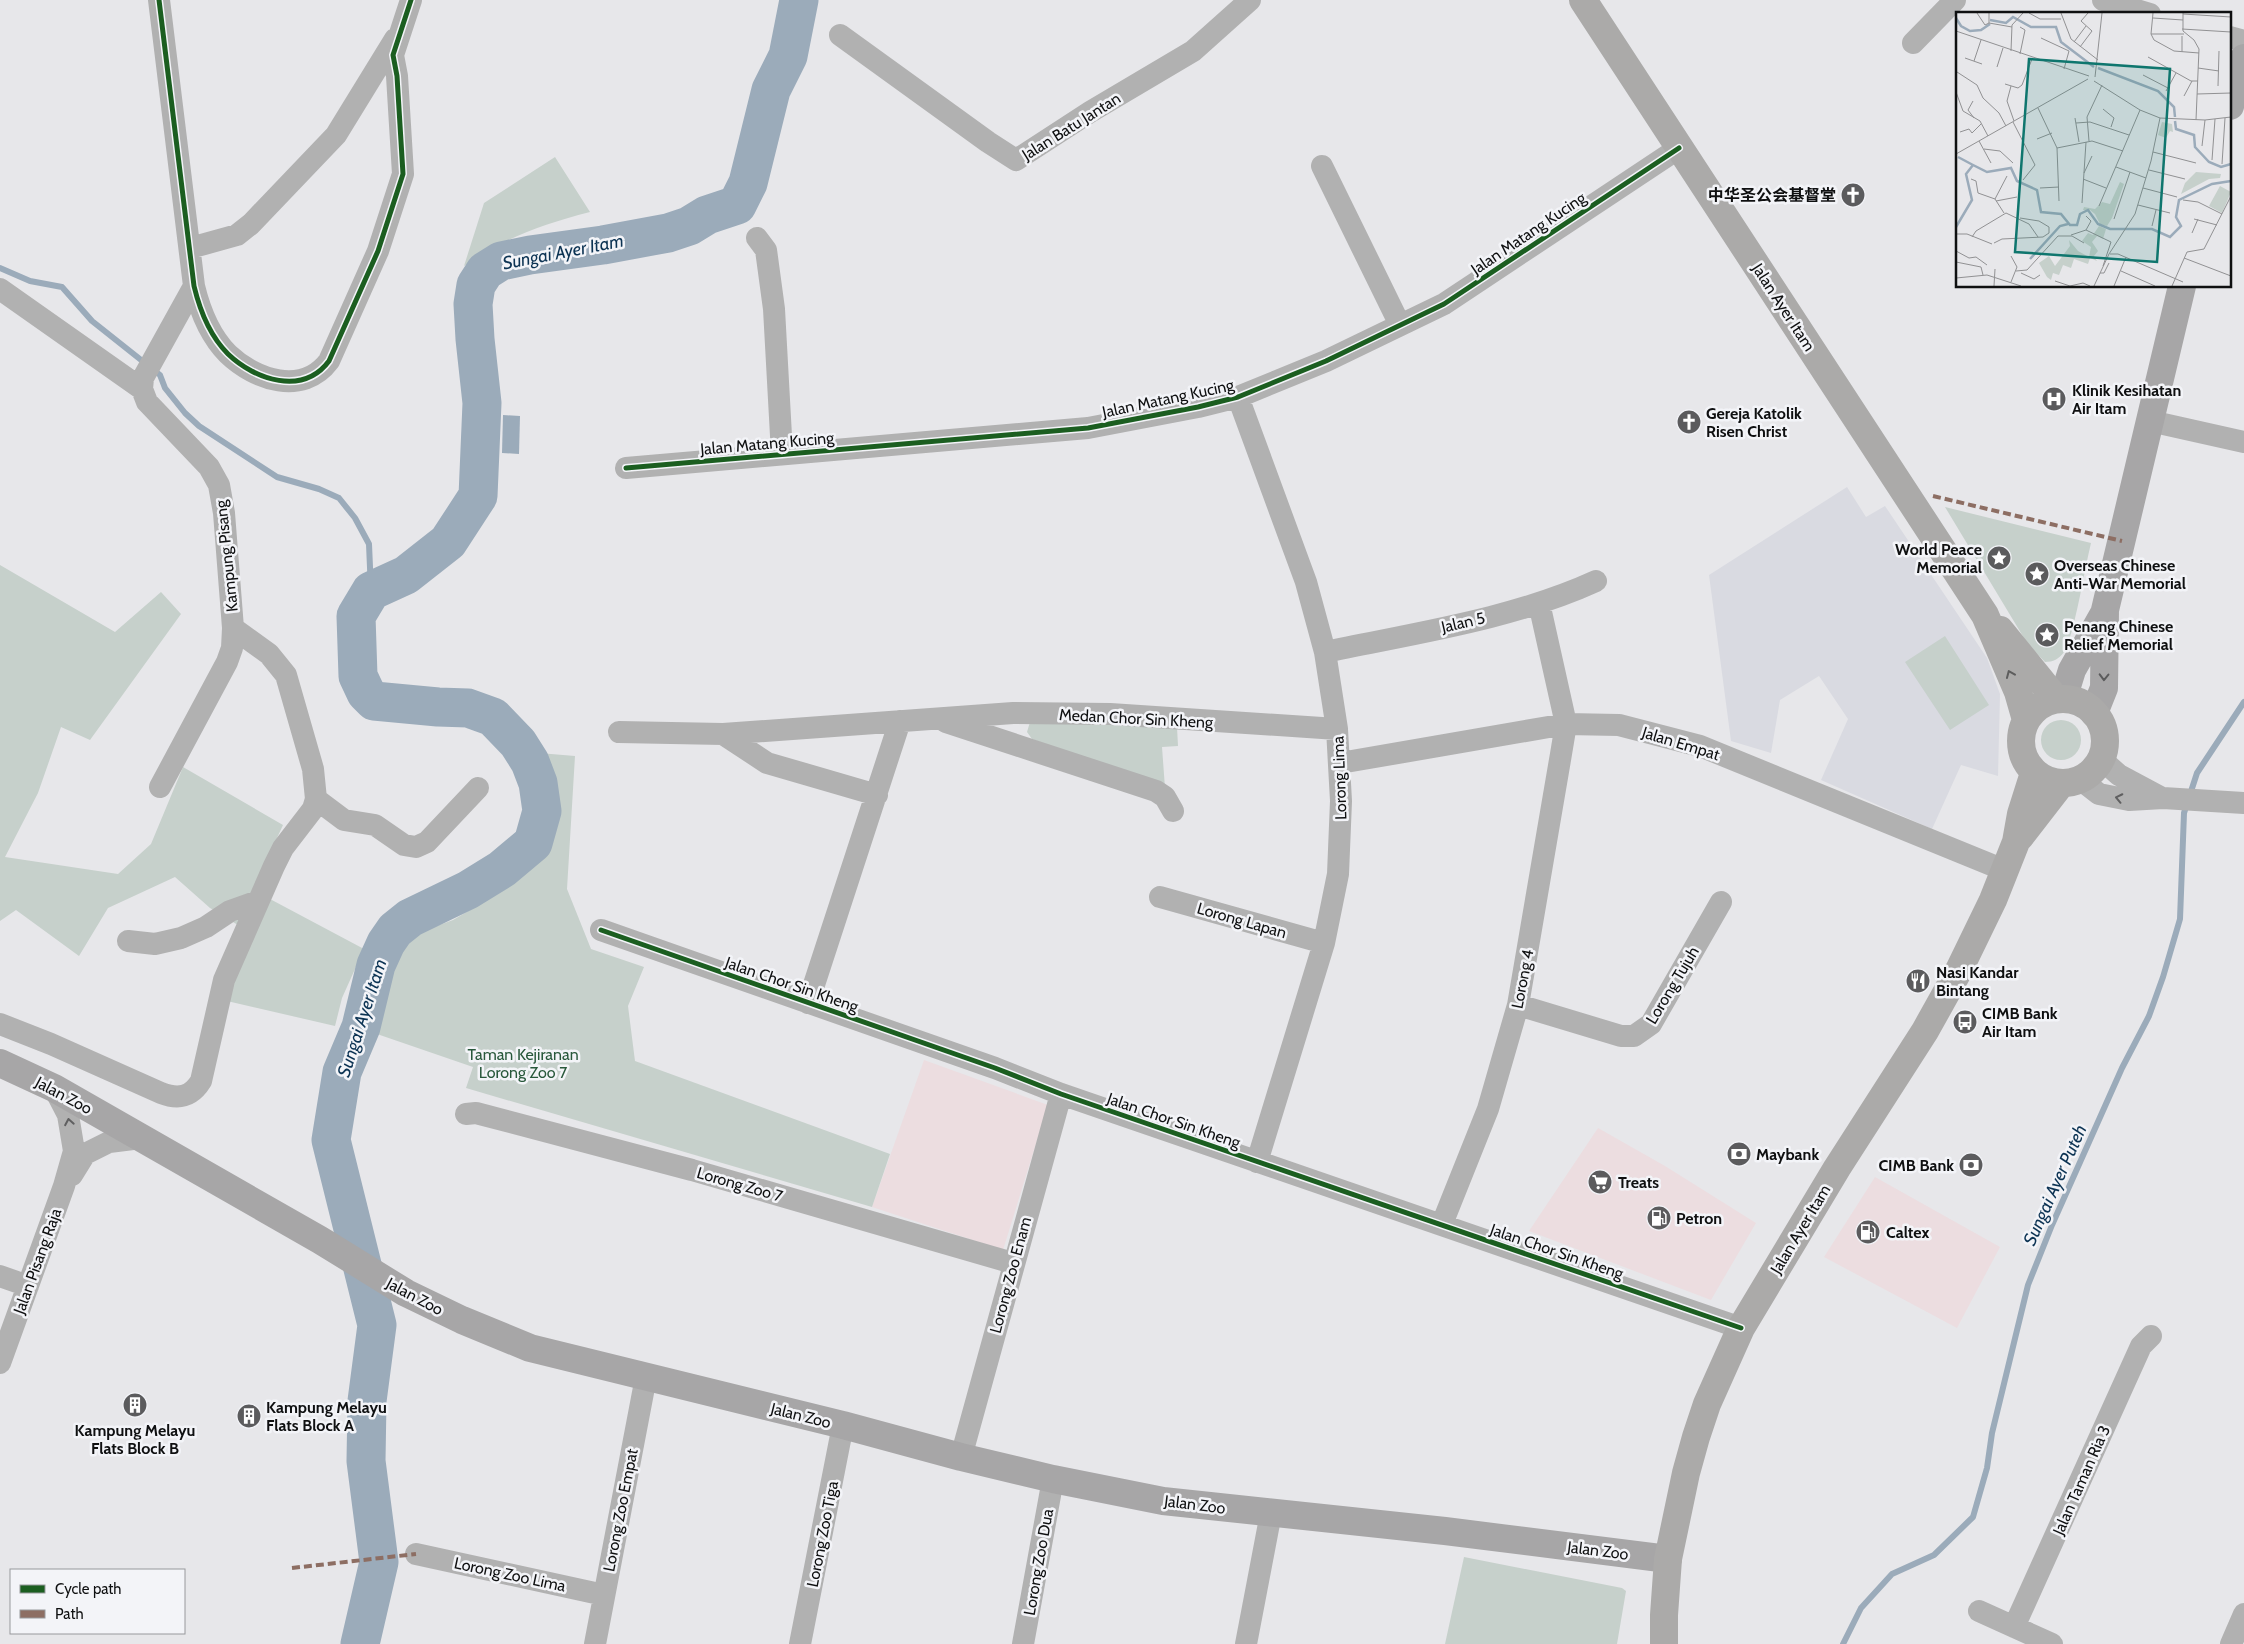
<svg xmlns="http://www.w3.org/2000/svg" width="2244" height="1644" viewBox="0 0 2244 1644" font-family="Cabin,'Noto Sans SC',sans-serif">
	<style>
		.commercial { fill: #ecdde0 }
		.built { fill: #d9dae1 }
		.green { fill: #c6d0cb }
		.water { fill: #9babba }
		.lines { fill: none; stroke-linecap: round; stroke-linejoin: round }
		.stream { stroke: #9babba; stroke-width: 6 }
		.river { stroke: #9babba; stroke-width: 39 }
		.street { stroke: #b1b1b1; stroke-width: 22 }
		.secondary { stroke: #a7a6a7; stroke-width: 28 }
		.primary { stroke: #abaaa9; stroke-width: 28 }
		.quiet { stroke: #8d6e63; stroke-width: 4; stroke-dasharray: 8 4; stroke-linecap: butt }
		.cycleway-casing { stroke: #f3f4f8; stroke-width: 8 }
		.cycleway { stroke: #1b5e20; stroke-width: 5 }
		.oneway { stroke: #5d5d5d }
		.oneway2 { stroke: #5b5b5c }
		.oneway3 { stroke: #606061 }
		.labels { text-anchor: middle; stroke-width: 5; stroke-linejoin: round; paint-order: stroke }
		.street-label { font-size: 16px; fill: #0f1011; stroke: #f3f4f8 }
		.poi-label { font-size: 16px; font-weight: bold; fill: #0f1011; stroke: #f3f4f8; text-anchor: start }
		.park-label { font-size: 16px; fill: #28583b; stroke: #f3f4f8 }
		.water-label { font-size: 18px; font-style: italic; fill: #0c3353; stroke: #f3f4f8 }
		.inset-river { fill: none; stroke: #9babba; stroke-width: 2.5 }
		.inset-road { fill: none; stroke: #919193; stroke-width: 1 }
		.view { fill: #0f766e; fill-opacity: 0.15; stroke: #0f766e; stroke-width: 2.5 }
		.inset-edge { fill: none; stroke: #0f1011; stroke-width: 2.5 }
	</style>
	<rect width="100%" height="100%" fill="#e7e7ea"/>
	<path class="commercial" d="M924,1060L1048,1105L1003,1250L872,1207Z
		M1598,1128L1665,1166L1756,1223L1711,1300L1529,1231Z
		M1875,1177L2000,1247L1957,1328L1824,1257Z"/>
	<path class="built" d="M1847,487L1866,517L1885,506L1987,658L2000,694L1998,776L1961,765L1932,829L1821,780L1848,719L1819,676L1780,700L1771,753L1731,741L1709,575Z"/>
	<path class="green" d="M555,157L590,212C540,225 507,237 464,266L484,203Z
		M1945,507L2091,543C2084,572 2080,601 2072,630C2070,637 2068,646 2064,652C2059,659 2053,662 2045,662L2027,643Z
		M0,565L115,632L161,592L181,614L90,740L61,727L38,793L5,857L118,874L151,844L183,767L283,825L253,890L364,949L342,998L335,1026L227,1001L251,933L210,908L175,877L108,908L79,956L16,910L0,921Z
		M1945,636L1989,705L1950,730L1905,662Z
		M2041 740a20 20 0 1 1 40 0a20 20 0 1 1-40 0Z
		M1030,722L1177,727L1178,746L1162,747L1165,788L1032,739L1027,732Z
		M539,753L575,756L567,889L591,949L644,967L628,1006L635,1061L890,1154L872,1207L466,1088L473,1067L377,1034L396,953L404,938L453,920L501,892L538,851L550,828L551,793Z
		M1464,1557L1622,1588L1626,1591L1617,1644H1445Z"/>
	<path class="water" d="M503,415L520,416L519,454L502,453Z"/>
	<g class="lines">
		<path class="stream" d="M0,268L30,281L62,287L92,321L160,375L165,388L185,413L199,426L277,477L319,489L339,498L355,518L369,544L371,591
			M1843,1644L1861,1608L1892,1574L1934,1555L1973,1517L1987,1468L1992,1433L2028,1285L2052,1225L2122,1068L2149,1016L2163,977L2180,919L2184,813L2197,773L2244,702"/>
		<path class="river" d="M360,1644L379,1562L366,1461L367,1401L377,1325L331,1140L342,1072L361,1027L376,965L386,943L395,930L410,918L468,890L502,869L533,843L542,811L538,783L530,762L518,743L493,717L468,708L438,707L374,701L366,693L358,676L356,616L371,591L406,575L448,542L478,496L482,403L475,339L473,304L476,285L485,271L501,261L530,255L603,245L668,233L689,226L707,215L737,205L748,183L771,90L788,56L799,0"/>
		<path class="street" d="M159,0L194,286C200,311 210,336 228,354C255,380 303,396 329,361L378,251L403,174L397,76L393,55L411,0
			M2103,0L2150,14
			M840,35L988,142L1016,160L1090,112L1193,51L1250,0
			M2230,37L2244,41
			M1913,43L1955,0
			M1322,166L1400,325
			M757,238L766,250L774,309L782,454
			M190,248L237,235L251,224L336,135L395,39
			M0,289L142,389L147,402L209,467L219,485L224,513L233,628L232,648L227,662L160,787
			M142,389L143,378L194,286
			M1238,397L1306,582L1325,652L1337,729L1341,801L1338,874L1324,943L1257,1162
			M2150,421L2244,442
			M626,468L1088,428L1198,407L1238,397L1326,361L1444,304L1679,148
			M233,628L269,654L286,675L313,769L316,799
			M1325,652C1415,633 1513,619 1596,581
			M946,722L1156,791L1165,797L1173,811
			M619,732L723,734L1013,713L1110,714L1337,729
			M723,734L767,763L877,795
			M2101,759L2119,775L2162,798
			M1340,763L1566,724L1619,725L1700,746L2004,870
			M2081,780L2099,794L2129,800L2163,798L2244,803
			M1160,897L1324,943
			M601,930L995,1068L1061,1094L1741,1328
			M128,941L155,944L181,938L206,927L230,911L258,901
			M808,1003L900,721
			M1518,1005L1621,1036H1634L1651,1024L1721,902
			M0,1024L51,1044L161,1093C179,1100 191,1097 201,1081L224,980L274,866L283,848L313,809L316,799L344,820L375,825L404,845L416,847L427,842L478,788
			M466,1114L476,1113L692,1170L1013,1263
			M72,1175L85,1154L109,1142L141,1138
			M1442,1224L1488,1109L1518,1005L1561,754L1566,724L1539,603
			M0,1276L28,1286
			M0,1363L64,1186L74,1151L68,1115L54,1088
			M961,1457L1061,1094
			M416,1554L604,1595
			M1979,1611L2052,1644
			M2014,1627L2141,1346L2151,1336
			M595,1644L646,1377
			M800,1644L843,1425
			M1023,1644L1053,1479
			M1246,1644L1271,1513
			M2231,1644L2244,1614"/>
		<path class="secondary" d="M2230,106L2244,58
			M2063,699L2072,670L2103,615
			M2094,713L2104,688L2105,610L2182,286
			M0,1063L54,1088L320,1240L406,1293L462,1320L530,1348L843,1425L961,1457L1053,1479L1163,1501L1445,1531L1668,1559"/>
		<path class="primary" d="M1583,0L1985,615L2018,692L2026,720
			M2000,630L2056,699
			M2021 741a42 42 0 1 1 84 0a42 42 0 1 1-84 0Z
			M2020,837L2061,784
			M1664,1644V1615L1668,1559L1686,1473L1696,1437L1707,1404L1741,1328L1837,1168L1925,1031L1959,970L1993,900L2016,842L2021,814L2034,773"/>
		<path class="quiet" d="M1933,496L2122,541
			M292,1568L416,1554"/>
		<defs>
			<path id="cycleway" d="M159,0L194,286C200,311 210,336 228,354C255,380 303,396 329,361L378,251L403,174L397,76L393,55L411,0
				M626,468L1088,428L1198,407L1238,397L1326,361L1444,304L1679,148
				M601,930L995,1068L1061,1094L1741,1328"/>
		</defs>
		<use href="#cycleway" class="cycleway-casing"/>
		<use href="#cycleway" class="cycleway"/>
	</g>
	<defs><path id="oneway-chevron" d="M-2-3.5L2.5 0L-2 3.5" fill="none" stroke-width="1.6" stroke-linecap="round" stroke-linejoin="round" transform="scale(1.25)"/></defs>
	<use class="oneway" href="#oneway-chevron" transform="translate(2010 674) rotate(-113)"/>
	<use class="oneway2" href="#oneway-chevron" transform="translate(2104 677) rotate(91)"/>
	<g class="oneway3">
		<use href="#oneway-chevron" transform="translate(2119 798) rotate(-168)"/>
		<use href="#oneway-chevron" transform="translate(69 1122) rotate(-100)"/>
	</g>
	<defs>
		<symbol id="church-disc" viewBox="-11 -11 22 22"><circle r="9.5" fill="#5b5b5d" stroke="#f3f4f8"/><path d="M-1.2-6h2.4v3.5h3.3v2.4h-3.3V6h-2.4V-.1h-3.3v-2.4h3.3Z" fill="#fff"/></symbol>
		<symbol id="hospital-disc" viewBox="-11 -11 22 22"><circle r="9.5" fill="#5b5b5d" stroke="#f3f4f8"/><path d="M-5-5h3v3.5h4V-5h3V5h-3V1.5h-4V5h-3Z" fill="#fff"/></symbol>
		<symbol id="sight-disc" viewBox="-11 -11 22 22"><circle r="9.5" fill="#5b5b5d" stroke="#f3f4f8"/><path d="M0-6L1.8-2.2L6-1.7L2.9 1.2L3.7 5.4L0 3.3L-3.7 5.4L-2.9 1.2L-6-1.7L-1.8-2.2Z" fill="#fff"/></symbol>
		<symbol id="restaurant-disc" viewBox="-11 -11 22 22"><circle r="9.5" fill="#5b5b5d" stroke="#f3f4f8"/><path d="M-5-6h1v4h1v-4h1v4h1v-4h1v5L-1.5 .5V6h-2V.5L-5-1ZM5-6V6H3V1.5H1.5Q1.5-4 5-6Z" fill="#fff"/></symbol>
		<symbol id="bus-disc" viewBox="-11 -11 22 22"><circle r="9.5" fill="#5b5b5d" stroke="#f3f4f8"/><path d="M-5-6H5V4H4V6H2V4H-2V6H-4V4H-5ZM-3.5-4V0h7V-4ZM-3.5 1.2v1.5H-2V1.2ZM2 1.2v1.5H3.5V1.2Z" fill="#fff"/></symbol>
		<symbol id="bank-disc" viewBox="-11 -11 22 22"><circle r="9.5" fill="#5b5b5d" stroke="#f3f4f8"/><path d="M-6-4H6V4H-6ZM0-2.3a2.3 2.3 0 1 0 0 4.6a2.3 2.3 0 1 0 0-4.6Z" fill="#fff"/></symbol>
		<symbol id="supermarket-disc" viewBox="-11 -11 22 22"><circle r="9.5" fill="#5b5b5d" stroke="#f3f4f8"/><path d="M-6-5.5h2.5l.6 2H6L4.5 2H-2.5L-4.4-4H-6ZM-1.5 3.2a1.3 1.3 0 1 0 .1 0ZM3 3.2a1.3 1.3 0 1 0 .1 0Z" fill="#fff"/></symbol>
		<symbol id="fuel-disc" viewBox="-11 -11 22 22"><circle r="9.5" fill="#5b5b5d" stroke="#f3f4f8"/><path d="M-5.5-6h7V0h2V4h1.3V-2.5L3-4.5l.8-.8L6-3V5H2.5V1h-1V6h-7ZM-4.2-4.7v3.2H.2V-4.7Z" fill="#fff"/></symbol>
		<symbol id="building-disc" viewBox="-11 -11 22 22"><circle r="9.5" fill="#5b5b5d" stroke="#f3f4f8"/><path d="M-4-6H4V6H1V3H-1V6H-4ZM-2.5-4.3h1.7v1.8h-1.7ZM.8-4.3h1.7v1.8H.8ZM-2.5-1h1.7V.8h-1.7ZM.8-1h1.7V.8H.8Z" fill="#fff"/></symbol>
	</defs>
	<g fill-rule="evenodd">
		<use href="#church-disc" x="1839" y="181" width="28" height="28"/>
		<use href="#hospital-disc" x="2040" y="385" width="28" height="28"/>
		<use href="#church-disc" x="1675" y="408" width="28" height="28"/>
		<use href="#sight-disc" x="1985" y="544" width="28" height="28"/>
		<use href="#sight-disc" x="2023" y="560" width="28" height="28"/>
		<use href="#sight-disc" x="2033" y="621" width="28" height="28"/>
		<use href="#restaurant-disc" x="1904" y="967" width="28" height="28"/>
		<use href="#bus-disc" x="1951" y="1008" width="28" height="28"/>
		<use href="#bank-disc" x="1725" y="1140" width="28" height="28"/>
		<use href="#bank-disc" x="1957" y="1151" width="28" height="28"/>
		<use href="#supermarket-disc" x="1586" y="1168" width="28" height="28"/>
		<use href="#fuel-disc" x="1645" y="1204" width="28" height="28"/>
		<use href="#fuel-disc" x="1854" y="1218" width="28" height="28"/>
		<use href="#building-disc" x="121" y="1391" width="28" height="28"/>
		<use href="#building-disc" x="235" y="1402" width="28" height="28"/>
	</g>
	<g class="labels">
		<g class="street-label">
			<text transform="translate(1071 126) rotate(-32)" y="6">Jalan Batu Jantan</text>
			<text transform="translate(1528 233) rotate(-34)" y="6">Jalan Matang Kucing</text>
			<text transform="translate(1784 307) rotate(57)" y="6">Jalan Ayer Itam</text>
			<text transform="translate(1168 398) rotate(-12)" y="6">Jalan Matang Kucing</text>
			<text transform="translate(767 443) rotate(-5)" y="6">Jalan Matang Kucing</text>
			<text transform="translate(226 556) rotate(-96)" y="6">Kampung Pisang</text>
			<text transform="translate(1463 622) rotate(-13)" y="6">Jalan 5</text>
			<text transform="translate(1136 718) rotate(3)" y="6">Medan Chor Sin Kheng</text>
			<text transform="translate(1681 743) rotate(17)" y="6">Jalan Empat</text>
			<text transform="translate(1339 778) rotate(-92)" y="6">Lorong Lima</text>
			<text transform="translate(1242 920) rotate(16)" y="6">Lorong Lapan</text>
			<text transform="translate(1522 979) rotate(-79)" y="6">Lorong 4</text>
			<text transform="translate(792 984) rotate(19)" y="6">Jalan Chor Sin Kheng</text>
			<text transform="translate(1672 985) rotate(-59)" y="6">Lorong Tujuh</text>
			<text transform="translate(64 1095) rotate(28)" y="6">Jalan Zoo</text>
			<text transform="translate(1174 1120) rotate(19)" y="6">Jalan Chor Sin Kheng</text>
			<text transform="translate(740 1184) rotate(16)" y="6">Lorong Zoo 7</text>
			<text transform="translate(1800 1229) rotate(-59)" y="6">Jalan Ayer Itam</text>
			<text transform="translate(1557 1251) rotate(19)" y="6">Jalan Chor Sin Kheng</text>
			<text transform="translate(37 1261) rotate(-70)" y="6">Jalan Pisang Raja</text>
			<text transform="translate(1010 1275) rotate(-75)" y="6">Lorong Zoo Enam</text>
			<text transform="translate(415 1296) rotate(28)" y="6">Jalan Zoo</text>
			<text transform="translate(801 1415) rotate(14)" y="6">Jalan Zoo</text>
			<text transform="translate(2081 1480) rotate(-66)" y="6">Jalan Taman Ria 3</text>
			<text transform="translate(1195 1504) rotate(7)" y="6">Jalan Zoo</text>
			<text transform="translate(620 1510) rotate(-79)" y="6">Lorong Zoo Empat</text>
			<text transform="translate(822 1534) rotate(-79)" y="6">Lorong Zoo Tiga</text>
			<text transform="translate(1598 1550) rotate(7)" y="6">Jalan Zoo</text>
			<text transform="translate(1038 1562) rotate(-80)" y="6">Lorong Zoo Dua</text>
			<text transform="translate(510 1574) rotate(12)" y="6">Lorong Zoo Lima</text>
		</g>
		<g class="poi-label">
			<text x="1836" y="201" text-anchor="end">中华圣公会基督堂</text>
			<text x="2072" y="396">Klinik Kesihatan<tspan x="2072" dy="18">Air Itam</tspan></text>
			<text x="1706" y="419">Gereja Katolik<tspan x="1706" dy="18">Risen Christ</tspan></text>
			<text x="1982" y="555" text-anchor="end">World Peace<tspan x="1982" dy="18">Memorial</tspan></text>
			<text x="2054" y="571">Overseas Chinese<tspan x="2054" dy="18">Anti-War Memorial</tspan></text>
			<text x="2064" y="632">Penang Chinese<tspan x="2064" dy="18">Relief Memorial</tspan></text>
			<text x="1936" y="978">Nasi Kandar<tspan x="1936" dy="18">Bintang</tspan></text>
			<text x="1982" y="1019">CIMB Bank<tspan x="1982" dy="18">Air Itam</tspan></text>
			<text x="1756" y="1160">Maybank</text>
			<text x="1954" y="1171" text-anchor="end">CIMB Bank</text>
			<text x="1618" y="1188">Treats</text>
			<text x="1676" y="1224">Petron</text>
			<text x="1886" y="1238">Caltex</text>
			<text x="266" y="1413">Kampung Melayu<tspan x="266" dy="18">Flats Block A</tspan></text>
			<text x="135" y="1436" text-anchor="middle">Kampung Melayu<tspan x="135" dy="18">Flats Block B</tspan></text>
		</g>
		<g class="park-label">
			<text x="523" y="1060">Taman Kejiranan<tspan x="523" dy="18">Lorong Zoo 7</tspan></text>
		</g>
		<g class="water-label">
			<text transform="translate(563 252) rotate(-11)" y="6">Sungai Ayer Itam</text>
			<text transform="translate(362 1018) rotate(-72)" y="6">Sungai Ayer Itam</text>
			<text transform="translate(2055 1185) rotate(-66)" y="6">Sungai Ayer Puteh</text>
		</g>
	</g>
	<g transform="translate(1956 12)">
		<rect width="275" height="275" fill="#e7e7ea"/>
		<path d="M206,110L216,112L217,120L214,119L210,126L202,123ZM240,160L265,162L264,166L253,167L225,182L229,171ZM164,170L168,172L156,206L151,214L144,212L139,202L134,198H127L128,195L139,197L146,190L154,192ZM264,174L275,180L266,201L253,194ZM143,214L150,217L147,227L141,224L136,230L142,239L138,244L141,249L134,246L132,252L118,247L115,256L107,253L103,263L97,261L95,268L91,265L83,251L93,244L99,254L114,234L113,228L122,239L133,245L135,235L126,229L132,221L137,223Z" fill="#c6d0cb"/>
		<path class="inset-river" d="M0,6L5,14L14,19L25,18L34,12M34,8L50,11L57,5L75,15H100L105,30L138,55M142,56L202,79L218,95L219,105M219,109L220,117L238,123L239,135L253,150L265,155L275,152M2,145L17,153M0,215L16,188L10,162L17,153L31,160L55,156L61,169L81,178L85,200L105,202L114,213H121L124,202L132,198L142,212L154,217H196L214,225L225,214L220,205L223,188L256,172L275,169M74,247L104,214L112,212"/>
		<path class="inset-road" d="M21,1L29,13L33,11V1M73,1L84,7H105M105,1L115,27L142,48M197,1L195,22L198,28L218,39L243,41M227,1V19L238,28L243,37L240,108M227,2L275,5M197,6L227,8M33,11L56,15M64,15L69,18L64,42M226,17L275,20M0,19L133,64M195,22H228M85,26L113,39L108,57M118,30L130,14M124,35L136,19L125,9L132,1M55,39L56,13L67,1M226,40V24M192,45L235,69H242M9,46L26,52M18,49L25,28M41,55L47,36M242,56L263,59M1,60L21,73L27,86L43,101L50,114M187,63L212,76M139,65L146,1M138,69L184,98L204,106L249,108L275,105M49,72L62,76L66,73L76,47M55,74L51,89L58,109M262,74L263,39M210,79L220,61M0,80L7,99L24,109L32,124M241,82L275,81M228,84L236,69M17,89L12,98L18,106M82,96L101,136L103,189M147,97L158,106L155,115M119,106L123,130M57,110L79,153L67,168M120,111L134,110L173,123M4,120L13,117L16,121L25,112M81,127L96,121M23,129L35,151M133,129L131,105L146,73M246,134L249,108M101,136L136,129L167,139M28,137L44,139L57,151M197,140L240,151M0,142L132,67M256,148L259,107M266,152L269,106M160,155L190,166M193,158L229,167M128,161L136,144M15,167L20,169L22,181L39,187L48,201M127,167L150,176M84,176L103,175M187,176L221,185M39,187L51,164M227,188L242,190L266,202M40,189L61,185M126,191L130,130M182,193L214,201M143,194L184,98M130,204L135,209L130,218L155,230L147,254M158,207L174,160M238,207L261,213M196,214L200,198M236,221L242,207M0,222H11L36,232M115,223L130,218M16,225L20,219L50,201L73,212L82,225M38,231L46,227L87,225L93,221V215L83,209L64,206M0,239L13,246L20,245L31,253M154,242H162L227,270M228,246L275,264M0,250L25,255L27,263M60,259L71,258L102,224H116L128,231M165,259L199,274M65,261L78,267L84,263M144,261H148L153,251M0,266L31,263L65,274M99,269L114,274L127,271L134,274M55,270L61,255L55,244M38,274L39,257M138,274L153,242L179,202L195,149L204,106M158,274L170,245M216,274L231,240L248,237L275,184"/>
		<path class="view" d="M73,47L214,57L201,250L59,240Z"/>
		<rect width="275" height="275" class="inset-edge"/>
	</g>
	<rect x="10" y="1569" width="175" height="65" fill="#f3f4f8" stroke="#98999c"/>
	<rect x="20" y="1585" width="25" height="8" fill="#1b5e20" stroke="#98999c"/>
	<text x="55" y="1594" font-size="15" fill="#0f1011">Cycle path</text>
	<rect x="20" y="1610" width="25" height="8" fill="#8d6e63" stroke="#98999c"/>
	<text x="55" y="1619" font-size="15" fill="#0f1011">Path</text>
</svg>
